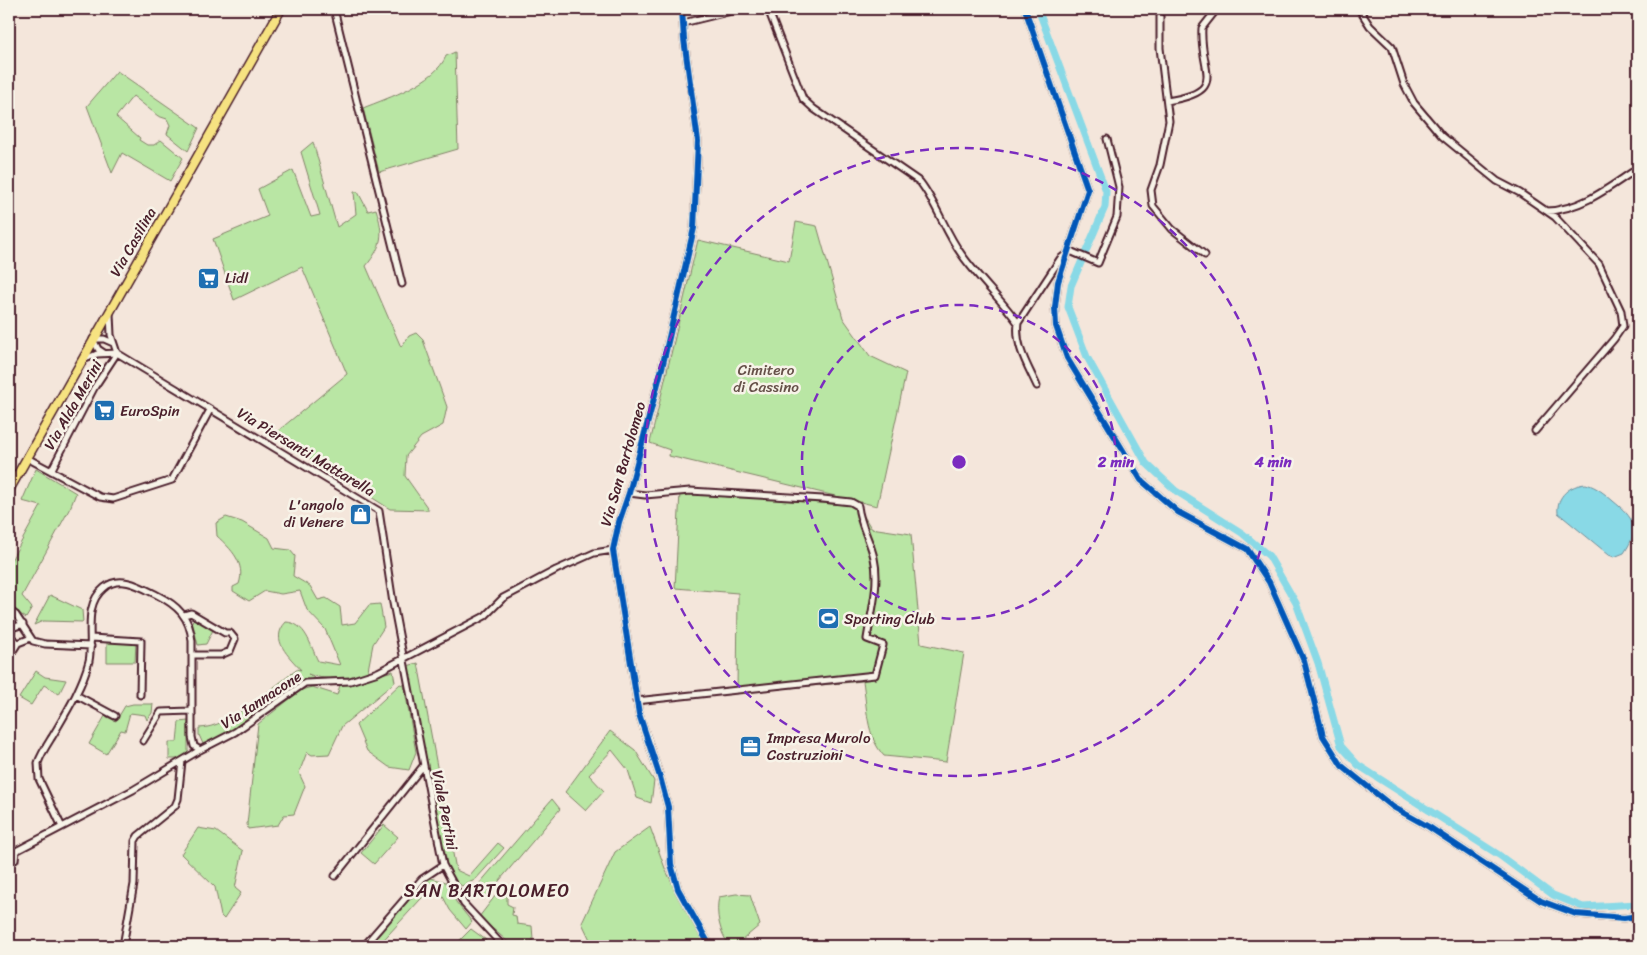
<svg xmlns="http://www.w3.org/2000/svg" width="1647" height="955" viewBox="0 0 1647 955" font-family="Sriracha,sans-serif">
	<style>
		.green { fill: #b9e6a4; stroke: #828268 }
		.water { fill: #89d9e6; stroke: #708f9b }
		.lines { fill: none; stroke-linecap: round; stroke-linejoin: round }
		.canal { stroke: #89d9e6; stroke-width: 7 }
		.minor-casing { stroke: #4a1f2b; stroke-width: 9 }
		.primary-casing { stroke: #4a1f2b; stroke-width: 11 }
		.minor { stroke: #f7f3e8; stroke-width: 5 }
		.primary { stroke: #f6e281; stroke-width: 8 }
		.cycleway-casing { stroke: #f7f3e8; stroke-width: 9 }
		.cycleway { stroke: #0057b8; stroke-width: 6 }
		.ring { fill: none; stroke: #7b2cbf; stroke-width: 2.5; stroke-dasharray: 9 6 }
		.labels { text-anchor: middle; stroke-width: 5; stroke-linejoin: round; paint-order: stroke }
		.street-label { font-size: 15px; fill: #4a1f2b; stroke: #f7f3e8 }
		.poi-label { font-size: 15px; fill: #4a1f2b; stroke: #f7f3e8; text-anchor: start }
		.park-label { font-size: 15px; fill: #665149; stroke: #f7f3e8 }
		.quarter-label { font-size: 18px; letter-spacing: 1px; fill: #4a1f2b; stroke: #f7f3e8 }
		.centre { fill: #7b2cbf; stroke: #f7f3e8; stroke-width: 2.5 }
		.ring-label { font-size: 15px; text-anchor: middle; font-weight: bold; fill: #7b2cbf; stroke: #f7f3e8; stroke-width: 5; stroke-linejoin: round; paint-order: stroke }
	</style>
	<rect width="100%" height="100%" fill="#f4e6db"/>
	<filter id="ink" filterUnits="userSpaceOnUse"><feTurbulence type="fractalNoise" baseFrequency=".02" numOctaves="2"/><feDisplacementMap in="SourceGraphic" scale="10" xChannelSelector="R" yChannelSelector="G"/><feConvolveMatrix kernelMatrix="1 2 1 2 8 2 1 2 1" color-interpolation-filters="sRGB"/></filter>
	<g filter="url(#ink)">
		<path class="green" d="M455,52L458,149L379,172L363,108C388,98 436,82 446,56Z
			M117,71L199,128L188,151L167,134L170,125L167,119L158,116L133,96L116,117L140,138L139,140L147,145H154L161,140L183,158L170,181L122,153L112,173L87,106Z
			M313,142L337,227L356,214L354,192H358L368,211L376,209C384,234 383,245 366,266L401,347L409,336L416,333L423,340L447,407L443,425L421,437L406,456L405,476L429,510L390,509L273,435L347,374L302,267L234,300L213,239L268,216L258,189L293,170L311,217L320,215L301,152Z
			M796,222L817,226L843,318L870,356L906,373L877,506L669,456L670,450L650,443L698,240L789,261Z
			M36,469L76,493L71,506L22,596L32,608L26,618L9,606V564L41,506L22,501Z
			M680,492L858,506L871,528L911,534L921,644L964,653L946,762L884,756C866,736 867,707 863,681L737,693L738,593L675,588Z
			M226,517L242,522L269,538L274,548L290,550L295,556L293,576L310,586L318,600L326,598L340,607L342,625L355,623L369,605L380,604L384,627L373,644L368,670L364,675C346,678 324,681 308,674L314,678L300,685L254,719L207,745L203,744L199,735V728C230,728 273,686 298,669L301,670C289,656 269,640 286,622C306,623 310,645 318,661L340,665L325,629L307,610L300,591L281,594L265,591L249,601L233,591V587L239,584C246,563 231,549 217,536L216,523Z
			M50,595L82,610L83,622L43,621L34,625Z
			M195,618L214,628L206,644L198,645L192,621Z
			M107,641L136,642L135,662H107Z
			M418,663L456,870L469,876L498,843L504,848L475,880L462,886L451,878L445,859L407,666Z
			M36,671L45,677L66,680L59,694L44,685L31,705L19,698Z
			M393,671L395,682L342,726L329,754L312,755L307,752L299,773L305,786L294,814L284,815L278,825L248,829L247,824L258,724L301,690L312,687L337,695L340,685Z
			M400,684L404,685L416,752L409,770L389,767L367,751L356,725Z
			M133,704H153L152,713L147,720L145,715L130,713L125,731L121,730L106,754L89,744L105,716L116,721L125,706Z
			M188,721V755L181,759H169V742H177L179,722Z
			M610,731L635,750L654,781L651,803L637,798L628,770L612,750L589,775L604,791L586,811L565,792Z
			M552,799L560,809L483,900L473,891Z
			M384,825L398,837L374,864L361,853Z
			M650,827L666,871L706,946H593L582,923L615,852Z
			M198,828L216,831L243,851L235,888L241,893L224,919L221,916L215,887L181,854Z
			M431,878L446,882L456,902L472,922L466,929L450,910L440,891L430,889L378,946H367L426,880Z
			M513,886L507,895V904L513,907L512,915L516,916L517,924L532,926L533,939L529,946H513L479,917L502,887Z
			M736,894L750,895L760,925L735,946H730C720,934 715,913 719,897Z
			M471,929L486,940L482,946H454Z"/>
		<path class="water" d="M1586,484C1597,487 1605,494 1613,501C1634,518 1641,528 1624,553L1614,557L1609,555L1558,513C1556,496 1570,485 1586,484Z"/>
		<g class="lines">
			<path class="canal" d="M1038,9L1106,191L1105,207L1071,286L1068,307L1087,357L1146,463L1176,491L1242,533L1269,556L1296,603L1318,663L1341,746L1358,765L1499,855L1553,895L1583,907L1638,904"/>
			<defs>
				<path id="minor" d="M334,9L402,284
					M682,9L684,39L698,141L694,228L662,368L629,493L619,522L613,550L639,714L660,777L668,807L671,864L678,889L710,946
					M768,9L803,99L814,109L920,182C937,204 945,232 962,255C979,279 1001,299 1018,323L1060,259L1070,251L1098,263L1117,217L1119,187L1107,139
					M1025,9L1088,190L1058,282L1055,307L1056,326L1067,358L1141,480L1178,512L1247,549L1269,582L1304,661L1323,736L1342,766L1393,807L1429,827L1541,901L1576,914L1624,918L1638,916
					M1160,9V48L1169,121L1160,165L1151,190L1153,206L1172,229L1205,255
					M1359,9L1370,26L1392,47L1404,84L1414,103L1442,136L1497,181L1520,193L1555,217L1599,264L1621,311L1623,326L1614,339L1535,431
					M683,23L740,9
					M1167,101C1230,91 1199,72 1202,28L1217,9
					M1546,211C1581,210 1610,187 1638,168
					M110,314L111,335L117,353
					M1018,323C1015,346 1028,366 1037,386
					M104,353L98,349L93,339H104L113,343
					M83,360L97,354L117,353L379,511L393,603L443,865L464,904L503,946
					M27,458L100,497L113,499L172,480L210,410
					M51,471L94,388L117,353
					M629,493L645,495L690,491L823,499L851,502L858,506C860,525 870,540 874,558C880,584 871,613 867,639L883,645L875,675L636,701
					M9,610L16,615L33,641L45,644L91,646
					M184,615L191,613L225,633H230L235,639L230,651L221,655H192
					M23,624L12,628L11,637L18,643L31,638
					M91,638L141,641L140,695
					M9,657L18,643
					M76,695L115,716
					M143,741L161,712L191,711
					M61,825L39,779L38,763C41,754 47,745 52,737C66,713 82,688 89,661C94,637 82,606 104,588C120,574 141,587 157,595C177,605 190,617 192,641V737L194,746L200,750
					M15,860L16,851L133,790L200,750L235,732L305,683L350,681L378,672L485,616L503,598L556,570L594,553L613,550
					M335,876L423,766
					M123,946L134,884L135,841L138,836L175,806L178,799L182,761
					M364,946L422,879L443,865"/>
				<path id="primary" d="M9,490L281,9"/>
			</defs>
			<use href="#minor" class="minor-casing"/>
			<use href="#primary" class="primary-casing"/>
			<use href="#minor" class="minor"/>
			<use href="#primary" class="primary"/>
			<defs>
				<path id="cycleway" d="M682,9L684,39L698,141L694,228L662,368L629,493L619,522L613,550L639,714L660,777L668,807L671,864L678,889L710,946
					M1025,9L1088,190L1058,282L1055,307L1056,326L1067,358L1141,480L1178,512L1247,549L1269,582L1304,661L1323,736L1342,766L1393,807L1429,827L1541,901L1576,914L1624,918L1638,916"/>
			</defs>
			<use href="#cycleway" class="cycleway-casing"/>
			<use href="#cycleway" class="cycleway"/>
		</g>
	</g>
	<g class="ring">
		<circle cx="959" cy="462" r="157"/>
		<circle cx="959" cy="462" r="314"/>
	</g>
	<defs>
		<symbol id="supermarket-square" viewBox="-11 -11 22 22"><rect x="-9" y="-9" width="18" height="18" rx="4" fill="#1f6fb2" stroke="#f7f3e8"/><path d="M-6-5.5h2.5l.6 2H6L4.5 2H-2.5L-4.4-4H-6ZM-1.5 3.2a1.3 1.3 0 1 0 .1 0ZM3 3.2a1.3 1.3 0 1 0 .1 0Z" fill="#fff"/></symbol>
		<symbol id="shop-square" viewBox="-11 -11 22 22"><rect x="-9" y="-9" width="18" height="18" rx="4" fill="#1f6fb2" stroke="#f7f3e8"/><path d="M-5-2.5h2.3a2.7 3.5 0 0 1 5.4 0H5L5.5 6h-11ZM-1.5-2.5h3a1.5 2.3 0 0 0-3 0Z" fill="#fff"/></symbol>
		<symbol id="stadium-square" viewBox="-11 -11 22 22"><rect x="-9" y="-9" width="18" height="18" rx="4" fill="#1f6fb2" stroke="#f7f3e8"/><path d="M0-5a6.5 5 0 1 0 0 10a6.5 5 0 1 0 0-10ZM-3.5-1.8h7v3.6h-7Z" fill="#fff"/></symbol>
		<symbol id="office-square" viewBox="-11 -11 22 22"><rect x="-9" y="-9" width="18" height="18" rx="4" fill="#1f6fb2" stroke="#f7f3e8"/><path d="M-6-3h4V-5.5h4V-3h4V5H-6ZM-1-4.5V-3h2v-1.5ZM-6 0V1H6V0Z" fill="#fff"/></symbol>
	</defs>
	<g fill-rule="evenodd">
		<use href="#supermarket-square" x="196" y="266" width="25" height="25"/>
		<use href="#supermarket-square" x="92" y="398" width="25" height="25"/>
		<use href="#shop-square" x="348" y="502" width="25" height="25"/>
		<use href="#stadium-square" x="816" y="606" width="25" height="25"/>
		<use href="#office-square" x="738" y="734" width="25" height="25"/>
	</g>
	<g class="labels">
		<g class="street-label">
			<text transform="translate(133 242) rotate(-60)" y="5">Via Casilina</text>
			<text transform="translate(73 405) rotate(-60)" y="5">Via Alda Merini</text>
			<text transform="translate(306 452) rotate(31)" y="5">Via Piersanti Mattarella</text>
			<text transform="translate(623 464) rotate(-74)" y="5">Via San Bartolomeo</text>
			<text transform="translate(261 700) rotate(-33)" y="5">Via Iannacone</text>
			<text transform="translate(445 810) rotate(79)" y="5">Viale Pertini</text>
		</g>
		<g class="poi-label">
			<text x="225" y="283">Lidl</text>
			<text x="120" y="416">EuroSpin</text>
			<text x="344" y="510" text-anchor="end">L'angolo<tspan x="344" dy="17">di Venere</tspan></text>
			<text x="844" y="624">Sporting Club</text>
			<text x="767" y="743">Impresa Murolo<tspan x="767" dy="17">Costruzioni</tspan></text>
		</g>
		<g class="park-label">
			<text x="766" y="375">Cimitero<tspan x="766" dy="17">di Cassino</tspan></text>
		</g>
		<g class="quarter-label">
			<text x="487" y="897">SAN BARTOLOMEO</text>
		</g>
	</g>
	<circle cx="959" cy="462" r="8" class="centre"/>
	<g class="ring-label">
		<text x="1116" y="467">2 min</text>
		<text x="1273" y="467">4 min</text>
	</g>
	<rect width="1647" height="955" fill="none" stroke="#f7f3e8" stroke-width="30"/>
	<rect x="15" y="15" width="1617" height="925" fill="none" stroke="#4a1f2b" stroke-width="2" filter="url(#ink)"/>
</svg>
